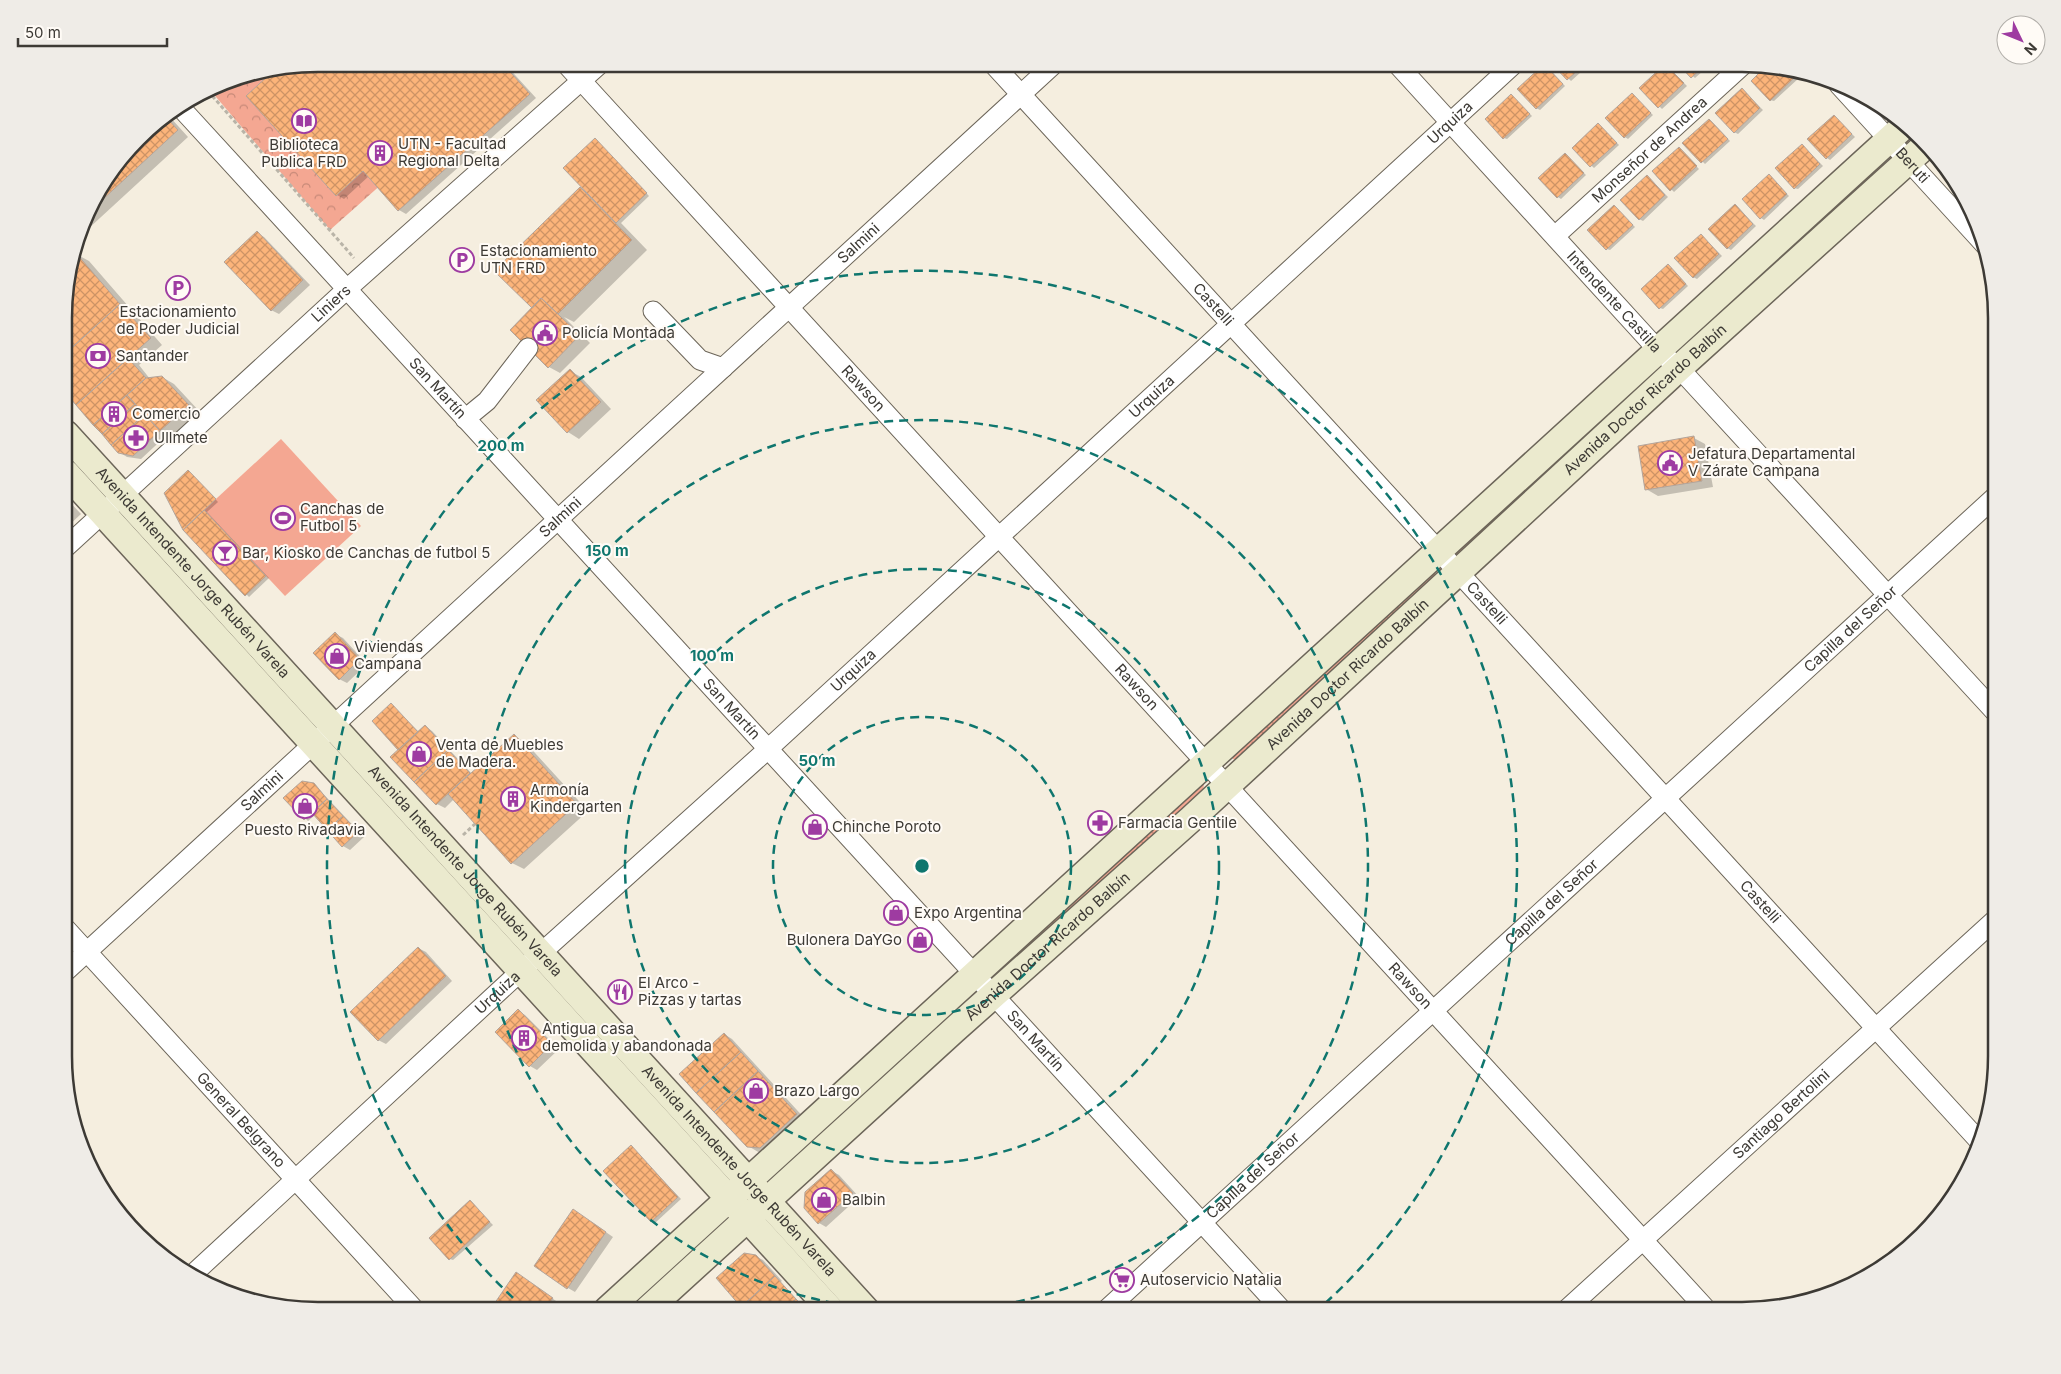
<svg xmlns="http://www.w3.org/2000/svg" width="2061" height="1374" viewBox="0 0 2061 1374" font-family="Inter,sans-serif">
	<style>
		.grass { fill: url(#grass-dots) }
		.park { fill: url(#park-crowns) }
		.garden { fill: #f4a792 }
		.shadow { fill: #0003 }
		.building { fill: url(#building-cross-hatch); stroke: #b3a59c }
		.lines { fill: none; stroke-linecap: round; stroke-linejoin: round }
		.street-casing { stroke: #6c6559; stroke-width: 21 }
		.secondary-casing { stroke: #6c6559; stroke-width: 29 }
		.path { stroke: #b9b4a8; stroke-width: 3; stroke-dasharray: 4 2.5; stroke-linecap: butt }
		.street { stroke: #fff; stroke-width: 19 }
		.secondary { stroke: #ebeace; stroke-width: 26 }
		.ring { fill: none; stroke: #0f766e; stroke-width: 2.5; stroke-dasharray: 9 6 }
		.labels { text-anchor: middle; stroke-width: 4; stroke-linejoin: round; paint-order: stroke }
		.street-label { font-size: 15px; fill: #3d3a35; stroke: #fffbf6 }
		.poi-label { font-size: 15px; fill: #3d3a35; stroke: #fffbf6; text-anchor: start }
		.rim { fill: none; stroke: #3d3a35; stroke-width: 2.5 }
		.centre { fill: #0f766e; stroke: #fffbf6; stroke-width: 2.5 }
		.ring-label { font-size: 15px; text-anchor: middle; font-weight: bold; fill: #0f766e; stroke: #fffbf6; stroke-width: 4; stroke-linejoin: round; paint-order: stroke }
	</style>
	<defs>
		<pattern id="grass-dots" width="8" height="8" patternUnits="userSpaceOnUse" patternTransform="scale(1.25)"><rect width="8" height="8" fill="#f4a792"/><path d="M2 2h.1M6 6h.1" fill="none" stroke="#c78978" stroke-width="1.8" stroke-linecap="round"/></pattern>
		<pattern id="park-crowns" width="20" height="18" patternUnits="userSpaceOnUse" patternTransform="scale(1.25)"><rect width="20" height="18" fill="#f4a792"/><path d="M2 6a3 3 0 1 1 6 0M12 15a3 3 0 1 1 6 0" fill="none" stroke="#c78978"/></pattern>
		<pattern id="building-cross-hatch" width="8" height="8" patternUnits="userSpaceOnUse" patternTransform="scale(1.25)"><rect width="8" height="8" fill="#fcb47a"/><path d="M0 0l8 8M0 8l8-8" fill="none" stroke="#cd9365"/></pattern>
	</defs>
	<rect width="100%" height="100%" fill="#f5eedf"/>
	<path class="grass" d="M1878,163L1882,165L1883,168L1679,351L1678,347Z
		M1655,366L1660,372L1460,555L1456,554L1455,550Z
		M1432,571L1435,573L1436,576L1236,760L1233,759L1231,755Z
		M1200,782L1204,784L1203,791L1005,971L1001,970L1000,966Z"/>
	<path class="park" d="M318,64H517L330,230L210,90L221,83Z"/>
	<path class="garden" d="M281,439L361,526L285,596L204,510Z"/>
	<path class="shadow" d="M318,64H505L536,98L406,214L399,210L369,176L344,199L337,195L274,73Z
		M1554,64H1590L1571,81Z
		M1680,64H1711L1695,78Z
		M1666,65L1687,86L1662,109L1641,88Z
		M1547,67L1565,86L1540,110L1536,108Z
		M1767,68L1793,72L1799,78L1774,101L1770,100Z
		M1742,90L1763,110L1738,134L1734,132Z
		M1511,95L1532,116L1507,139L1504,138Z
		M1632,95L1653,115L1628,139L1625,137Z
		M169,116L188,137L88,229L84,226L90,205L150,127Z
		M1834,116L1855,137L1830,160L1827,158Z
		M1710,120L1730,141L1705,164L1684,143Z
		M1598,124L1619,145L1594,168L1573,148Z
		M595,139L649,196L621,223L647,250L574,322L564,317L590,343L560,373L549,367L533,308L581,188L587,192Z
		M1802,145L1823,166L1798,189L1794,188Z
		M1679,148L1699,169L1674,192L1653,171Z
		M1565,155L1586,175L1561,199L1558,197Z
		M1647,176L1668,197L1643,221L1639,219Z
		M1769,176L1789,196L1764,220L1761,218Z
		M1614,206L1635,227L1610,250L1607,249Z
		M1735,206L1756,226L1731,250L1727,248Z
		M257,233L264,237L310,285L279,314L271,310Z
		M1701,235L1722,256L1697,279L1693,277Z
		M76,254L89,261L162,345L139,365L150,379L162,377L174,384L200,412L172,436L168,434L141,459L127,457L119,452L66,391V285Z
		M1668,265L1688,286L1663,309L1660,308Z
		M570,371L581,377L611,409L579,439L568,432L538,400Z
		M1694,438L1705,444L1713,487L1658,496L1646,489Z
		M189,471L218,502L207,512L269,578L249,597L184,529Z
		M66,498L81,514L66,528Z
		M335,634L343,638L367,664L347,683L339,679Z
		M391,705L419,732L425,726L432,731L472,774L514,736L525,742L588,811L524,869L512,863L454,799L445,808L437,804L392,757L400,750Z
		M314,784L364,837L350,850L343,846L315,815L308,821L285,798Z
		M418,948L426,952L452,981L386,1044L378,1040Z
		M518,1011L525,1015L559,1049L537,1070L530,1066L497,1032Z
		M724,1034L732,1039L807,1121L760,1153L748,1146Z
		M631,1147L681,1199L655,1223L651,1221Z
		M832,1171L839,1175L859,1197L826,1227L819,1223Z
		M470,1202L493,1225L453,1260L450,1259Z
		M581,1215L613,1237L575,1292L568,1288Z
		M755,1256L763,1260L782,1281L779,1283L794,1299L781,1310H746L718,1278Z
		M517,1274L559,1303L554,1310H492Z
		M796,1301L799,1304L803,1305L808,1310H785Z"/>
	<path class="building" d="M318,64H503L530,94L398,211L363,171L336,196L246,96L271,73Z
		M1544,64L1563,84L1536,109L1517,89Z
		M1552,64H1585L1567,80Z
		M1665,64L1684,83L1658,108L1639,88Z
		M1678,64H1706L1691,78Z
		M1765,67L1792,72L1796,76L1770,101L1751,81Z
		M1742,88L1760,108L1734,133L1715,113Z
		M1632,93L1651,113L1624,138L1605,118Z
		M1511,94L1530,114L1503,139L1485,119Z
		M1834,115L1852,134L1826,159L1807,139Z
		M166,117L178,130L88,213L90,205L150,127Z
		M1709,119L1728,139L1701,163L1682,143Z
		M1598,123L1617,143L1590,167L1572,148Z
		M595,138L647,193L616,223L563,168Z
		M1802,144L1820,164L1794,189L1775,168Z
		M1679,147L1697,166L1670,191L1652,171Z
		M1565,153L1584,173L1557,198L1538,178Z
		M1769,174L1787,194L1760,219L1742,199Z
		M1647,175L1665,195L1639,220L1620,200Z
		M580,187L632,240L558,314L541,298L532,308L494,271Z
		M1735,204L1753,224L1727,249L1708,229Z
		M1614,205L1633,225L1606,250L1587,230Z
		M257,231L303,280L271,311L224,262Z
		M1701,234L1719,254L1693,278L1674,258Z
		M76,253L120,304L66,353V285Z
		M1668,264L1686,284L1659,309L1641,289Z
		M541,298L580,335L548,368L510,330Z
		M120,304L151,338L76,405L66,393V353Z
		M128,358L146,378L93,425L76,405Z
		M570,369L601,402L567,433L536,400Z
		M162,376L189,405L160,431L127,395L146,378Z
		M127,395L135,404L102,434L93,425Z
		M135,404L145,414L111,445L102,434Z
		M145,414L160,431L133,456L118,453L111,445Z
		M1694,436L1702,481L1645,490L1638,446Z
		M188,470L216,499L183,530L164,493Z
		M204,510L266,576L245,596L183,530Z
		M335,632L360,659L339,680L313,653Z
		M391,703L418,732L398,750L372,721Z
		M425,725L448,750L414,782L390,757Z
		M514,734L577,804L511,864L448,794Z
		M448,750L470,773L436,805L414,782Z
		M302,781L314,783L327,799L304,820L283,798Z
		M327,799L343,816L327,830L312,813Z
		M343,816L358,832L342,847L327,830Z
		M418,947L446,976L378,1041L350,1012Z
		M518,1009L552,1044L529,1067L495,1032Z
		M724,1033L741,1052L696,1093L679,1074Z
		M741,1052L758,1071L714,1112L696,1093Z
		M758,1071L797,1114L760,1148L747,1147L714,1112Z
		M631,1145L678,1197L651,1222L603,1171Z
		M831,1169L853,1193L818,1224L804,1208L805,1192Z
		M470,1200L490,1222L449,1260L429,1238Z
		M573,1209L606,1232L567,1289L534,1266Z
		M744,1253L756,1255L775,1276L741,1307L716,1278Z
		M516,1272L553,1298L544,1310H490Z
		M775,1276L796,1299L783,1310H744L741,1307Z
		M796,1299L806,1310H783Z"/>
	<g class="lines">
		<defs>
			<g id="street">
				<path id="s1" d="M566,64L1707,1310"/>
				<path id="s2" d="M993,64L1981,1143"/>
				<path id="s3" d="M1397,64L1658,350L1679,368L1997,714"/>
				<path id="s4" d="M1839,85L1985,245"/>
				<path id="s5" d="M181,108L1282,1310"/>
				<path id="s6" d="M1555,236L1744,64"/>
				<path d="M653,311L700,360L723,368"/>
				<path d="M465,419L487,401L528,348"/>
				<path id="s7" d="M66,547L347,289L600,64"/>
				<path id="s8" d="M66,929L415,1310"/>
				<path id="s9" d="M66,971L1054,64"/>
				<path id="s10" d="M192,1275L521,971L768,749L1514,64"/>
				<path id="s11" d="M1106,1310L1997,495"/>
				<path id="s12" d="M1566,1310L1997,918"/>
			</g>
			<g id="secondary">
				<path id="s13" d="M66,434L866,1310"/>
				<path d="M66,473L831,1310"/>
				<path d="M607,1310L1905,125"/>
				<path id="s14" d="M647,1310L954,1030L1191,819L1679,368L1927,144"/>
			</g>
		</defs>
		<use href="#street" class="street-casing"/>
		<use href="#secondary" class="secondary-casing"/>
		<path class="path" d="M541,64L548,72
			M208,91L354,258
			M463,835L475,824"/>
		<use href="#street" class="street"/>
		<use href="#secondary" class="secondary"/>
	</g>
	<g class="ring">
		<circle cx="922" cy="866" r="149"/>
		<circle cx="922" cy="866" r="297"/>
		<path d="M879 1310A446 446 0 1 1 965 1310"/>
		<path d="M524 1308A595 595 0 1 1 1320 1308"/>
	</g>
	<defs>
		<symbol id="library-ring" viewBox="-11 -11 22 22"><circle r="9.5" fill="#fffbf6" stroke="#9e3ba1" stroke-width="1.5"/><path d="M-6-4Q-3-5.5-.7-3.5V5Q-3 3-6 4ZM6-4Q3-5.5 .7-3.5V5Q3 3 6 4Z" fill="#9e3ba1"/></symbol>
		<symbol id="building-ring" viewBox="-11 -11 22 22"><circle r="9.5" fill="#fffbf6" stroke="#9e3ba1" stroke-width="1.5"/><path d="M-4-6H4V6H1V3H-1V6H-4ZM-2.5-4.3h1.7v1.8h-1.7ZM.8-4.3h1.7v1.8H.8ZM-2.5-1h1.7V.8h-1.7ZM.8-1h1.7V.8H.8Z" fill="#9e3ba1"/></symbol>
		<symbol id="parking-ring" viewBox="-11 -11 22 22"><circle r="9.5" fill="#fffbf6" stroke="#9e3ba1" stroke-width="1.5"/><path d="M-3.5-5.5H1a3.5 3.5 0 0 1 0 7H-1V5.5H-3.5ZM-1-3.4V-.6H.8a1.4 1.4 0 0 0 0-2.8Z" fill="#9e3ba1"/></symbol>
		<symbol id="civic-ring" viewBox="-11 -11 22 22"><circle r="9.5" fill="#fffbf6" stroke="#9e3ba1" stroke-width="1.5"/><path d="M-.6-6.5H3V-4.5H.6V-3L4-1V1h2V6H-6V1h2V-1L-.6-3ZM-1.2 2.5V6h2.4V2.5Z" fill="#9e3ba1"/></symbol>
		<symbol id="bank-ring" viewBox="-11 -11 22 22"><circle r="9.5" fill="#fffbf6" stroke="#9e3ba1" stroke-width="1.5"/><path d="M-6-4H6V4H-6ZM0-2.3a2.3 2.3 0 1 0 0 4.6a2.3 2.3 0 1 0 0-4.6Z" fill="#9e3ba1"/></symbol>
		<symbol id="pharmacy-ring" viewBox="-11 -11 22 22"><circle r="9.5" fill="#fffbf6" stroke="#9e3ba1" stroke-width="1.5"/><path d="M-2-6h4v4h4v4h-4v4h-4v-4h-4v-4h4Z" fill="#9e3ba1"/></symbol>
		<symbol id="stadium-ring" viewBox="-11 -11 22 22"><circle r="9.5" fill="#fffbf6" stroke="#9e3ba1" stroke-width="1.5"/><path d="M0-5a6.5 5 0 1 0 0 10a6.5 5 0 1 0 0-10ZM-3.5-1.8h7v3.6h-7Z" fill="#9e3ba1"/></symbol>
		<symbol id="bar-ring" viewBox="-11 -11 22 22"><circle r="9.5" fill="#fffbf6" stroke="#9e3ba1" stroke-width="1.5"/><path d="M-6-5H6L.8 .8V4.5H3.5V6h-7V4.5H-.8V.8Z" fill="#9e3ba1"/></symbol>
		<symbol id="shop-ring" viewBox="-11 -11 22 22"><circle r="9.5" fill="#fffbf6" stroke="#9e3ba1" stroke-width="1.5"/><path d="M-5-2.5h2.3a2.7 3.5 0 0 1 5.4 0H5L5.5 6h-11ZM-1.5-2.5h3a1.5 2.3 0 0 0-3 0Z" fill="#9e3ba1"/></symbol>
		<symbol id="restaurant-ring" viewBox="-11 -11 22 22"><circle r="9.5" fill="#fffbf6" stroke="#9e3ba1" stroke-width="1.5"/><path d="M-5-6h1v4h1v-4h1v4h1v-4h1v5L-1.5 .5V6h-2V.5L-5-1ZM5-6V6H3V1.5H1.5Q1.5-4 5-6Z" fill="#9e3ba1"/></symbol>
		<symbol id="supermarket-ring" viewBox="-11 -11 22 22"><circle r="9.5" fill="#fffbf6" stroke="#9e3ba1" stroke-width="1.5"/><path d="M-6-5.5h2.5l.6 2H6L4.5 2H-2.5L-4.4-4H-6ZM-1.5 3.2a1.3 1.3 0 1 0 .1 0ZM3 3.2a1.3 1.3 0 1 0 .1 0Z" fill="#9e3ba1"/></symbol>
	</defs>
	<g fill-rule="evenodd">
		<use href="#library-ring" x="290" y="107" width="28" height="28"/>
		<use href="#building-ring" x="366" y="139" width="28" height="28"/>
		<use href="#parking-ring" x="448" y="246" width="28" height="28"/>
		<use href="#parking-ring" x="164" y="274" width="28" height="28"/>
		<use href="#civic-ring" x="531" y="319" width="28" height="28"/>
		<use href="#bank-ring" x="84" y="342" width="28" height="28"/>
		<use href="#building-ring" x="100" y="400" width="28" height="28"/>
		<use href="#pharmacy-ring" x="122" y="424" width="28" height="28"/>
		<use href="#civic-ring" x="1656" y="449" width="28" height="28"/>
		<use href="#stadium-ring" x="269" y="504" width="28" height="28"/>
		<use href="#bar-ring" x="211" y="539" width="28" height="28"/>
		<use href="#shop-ring" x="323" y="642" width="28" height="28"/>
		<use href="#shop-ring" x="405" y="740" width="28" height="28"/>
		<use href="#building-ring" x="499" y="785" width="28" height="28"/>
		<use href="#shop-ring" x="291" y="792" width="28" height="28"/>
		<use href="#pharmacy-ring" x="1086" y="809" width="28" height="28"/>
		<use href="#shop-ring" x="801" y="813" width="28" height="28"/>
		<use href="#shop-ring" x="882" y="899" width="28" height="28"/>
		<use href="#shop-ring" x="906" y="926" width="28" height="28"/>
		<use href="#restaurant-ring" x="606" y="978" width="28" height="28"/>
		<use href="#building-ring" x="510" y="1024" width="28" height="28"/>
		<use href="#shop-ring" x="742" y="1077" width="28" height="28"/>
		<use href="#shop-ring" x="810" y="1186" width="28" height="28"/>
		<use href="#supermarket-ring" x="1108" y="1266" width="28" height="28"/>
	</g>
	<g class="labels">
		<g class="street-label">
			<text dy="5" stroke="none"><textPath href="#s10" startOffset="1706">Urquiza</textPath></text>
			<text dy="5" stroke="none"><textPath href="#s6" startOffset="128">Monseñor de Andrea</textPath></text>
			<text dy="5" stroke="none"><textPath href="#s4" startOffset="109">Beruti</textPath></text>
			<text dy="5" stroke="none"><textPath href="#s9" startOffset="1076">Salmini</textPath></text>
			<text dy="5" stroke="none"><textPath href="#s3" startOffset="322">Intendente Castilla</textPath></text>
			<text dy="5" stroke="none"><textPath href="#s7" startOffset="360">Liniers</textPath></text>
			<text dy="5" stroke="none"><textPath href="#s2" startOffset="326">Castelli</textPath></text>
			<text dy="5" stroke="none"><textPath href="#s5" startOffset="380">San Martín</textPath></text>
			<text dy="5" stroke="none"><textPath href="#s1" startOffset="440">Rawson</textPath></text>
			<text dy="5" stroke="none"><textPath href="#s10" startOffset="1301">Urquiza</textPath></text>
			<text dy="5" stroke="none"><textPath href="#s14" startOffset="1351">Avenida Doctor Ricardo Balbín</textPath></text>
			<text dy="5" stroke="none"><textPath href="#s9" startOffset="671">Salmini</textPath></text>
			<text dy="5" stroke="none"><textPath href="#s13" startOffset="188">Avenida Intendente Jorge Rubén Varela</textPath></text>
			<text dy="5" stroke="none"><textPath href="#s2" startOffset="731">Castelli</textPath></text>
			<text dy="5" stroke="none"><textPath href="#s11" startOffset="1009">Capilla del Señor</textPath></text>
			<text dy="5" stroke="none"><textPath href="#s10" startOffset="896">Urquiza</textPath></text>
			<text dy="5" stroke="none"><textPath href="#s14" startOffset="946">Avenida Doctor Ricardo Balbín</textPath></text>
			<text dy="5" stroke="none"><textPath href="#s1" startOffset="845">Rawson</textPath></text>
			<text dy="5" stroke="none"><textPath href="#s5" startOffset="815">San Martín</textPath></text>
			<text dy="5" stroke="none"><textPath href="#s9" startOffset="266">Salmini</textPath></text>
			<text dy="5" stroke="none"><textPath href="#s13" startOffset="592">Avenida Intendente Jorge Rubén Varela</textPath></text>
			<text dy="5" stroke="none"><textPath href="#s2" startOffset="1136">Castelli</textPath></text>
			<text dy="5" stroke="none"><textPath href="#s11" startOffset="604">Capilla del Señor</textPath></text>
			<text dy="5" stroke="none"><textPath href="#s14" startOffset="541">Avenida Doctor Ricardo Balbín</textPath></text>
			<text dy="5" stroke="none"><textPath href="#s1" startOffset="1250">Rawson</textPath></text>
			<text dy="5" stroke="none"><textPath href="#s10" startOffset="416">Urquiza</textPath></text>
			<text dy="5" stroke="none"><textPath href="#s5" startOffset="1265">San Martín</textPath></text>
			<text dy="5" stroke="none"><textPath href="#s12" startOffset="291">Santiago Bertolini</textPath></text>
			<text dy="5" stroke="none"><textPath href="#s8" startOffset="259">General Belgrano</textPath></text>
			<text dy="5" stroke="none"><textPath href="#s13" startOffset="998">Avenida Intendente Jorge Rubén Varela</textPath></text>
			<text dy="5" stroke="none"><textPath href="#s11" startOffset="199">Capilla del Señor</textPath></text>
		</g>
		<g class="poi-label">
			<text x="398" y="149">UTN - Facultad<tspan x="398" dy="17">Regional Delta</tspan></text>
			<text x="304" y="150" text-anchor="middle">Biblioteca<tspan x="304" dy="17">Publica FRD</tspan></text>
			<text x="480" y="256">Estacionamiento<tspan x="480" dy="17">UTN FRD</tspan></text>
			<text x="178" y="317" text-anchor="middle">Estacionamiento<tspan x="178" dy="17">de Poder Judicial</tspan></text>
			<text x="562" y="338">Policía Montada</text>
			<text x="116" y="361">Santander</text>
			<text x="132" y="419">Comercio</text>
			<text x="154" y="443">Ullmete</text>
			<text x="1688" y="459">Jefatura Departamental<tspan x="1688" dy="17">V Zárate Campana</tspan></text>
			<text x="300" y="514">Canchas de<tspan x="300" dy="17">Futbol 5</tspan></text>
			<text x="242" y="558">Bar, Kiosko de Canchas de futbol 5</text>
			<text x="354" y="652">Viviendas<tspan x="354" dy="17">Campana</tspan></text>
			<text x="436" y="750">Venta de Muebles<tspan x="436" dy="17">de Madera.</tspan></text>
			<text x="530" y="795">Armonía<tspan x="530" dy="17">Kindergarten</tspan></text>
			<text x="1118" y="828">Farmacia Gentile</text>
			<text x="832" y="832">Chinche Poroto</text>
			<text x="305" y="835" text-anchor="middle">Puesto Rivadavia</text>
			<text x="914" y="918">Expo Argentina</text>
			<text x="902" y="945" text-anchor="end">Bulonera DaYGo</text>
			<text x="638" y="988">El Arco -<tspan x="638" dy="17">Pizzas y tartas</tspan></text>
			<text x="542" y="1034">Antigua casa<tspan x="542" dy="17">demolida y abandonada</tspan></text>
			<text x="774" y="1096">Brazo Largo</text>
			<text x="842" y="1205">Balbin</text>
			<text x="1140" y="1285">Autoservicio Natalia</text>
		</g>
	</g>
	<path d="M0 0H2061V1374H0ZM318 72H1742A246 246 0 0 1 1988 318V1056A246 246 0 0 1 1742 1302H318A246 246 0 0 1 72 1056V318A246 246 0 0 1 318 72Z" fill="#efece7" fill-rule="evenodd"/>
	<path class="rim" d="M318 72H1742A246 246 0 0 1 1988 318V1056A246 246 0 0 1 1742 1302H318A246 246 0 0 1 72 1056V318A246 246 0 0 1 318 72Z"/>
	<circle cx="922" cy="866" r="8" class="centre"/>
	<g class="ring-label">
		<text x="501" y="451">200 m</text>
		<text x="607" y="556">150 m</text>
		<text x="712" y="661">100 m</text>
		<text x="817" y="766">50 m</text>
	</g>
	<g transform="translate(2021 40) rotate(133)"><circle r="24" fill="#fffbf6" stroke="#b1aea9"/>
	<path d="M0-4L9 19L0 12L-9 19Z" fill="#9e3ba1"/>
	<text y="-8" font-size="14" font-weight="bold" text-anchor="middle" fill="#3d3a35">N</text>
	</g>
	<path d="M18 38v8h149v-8" fill="none" stroke="#3d3a35" stroke-width="2.5"/>
	<text x="25" y="38" font-size="15" fill="#3d3a35" stroke="#fffbf6" stroke-width="4" paint-order="stroke">50 m</text>
</svg>
